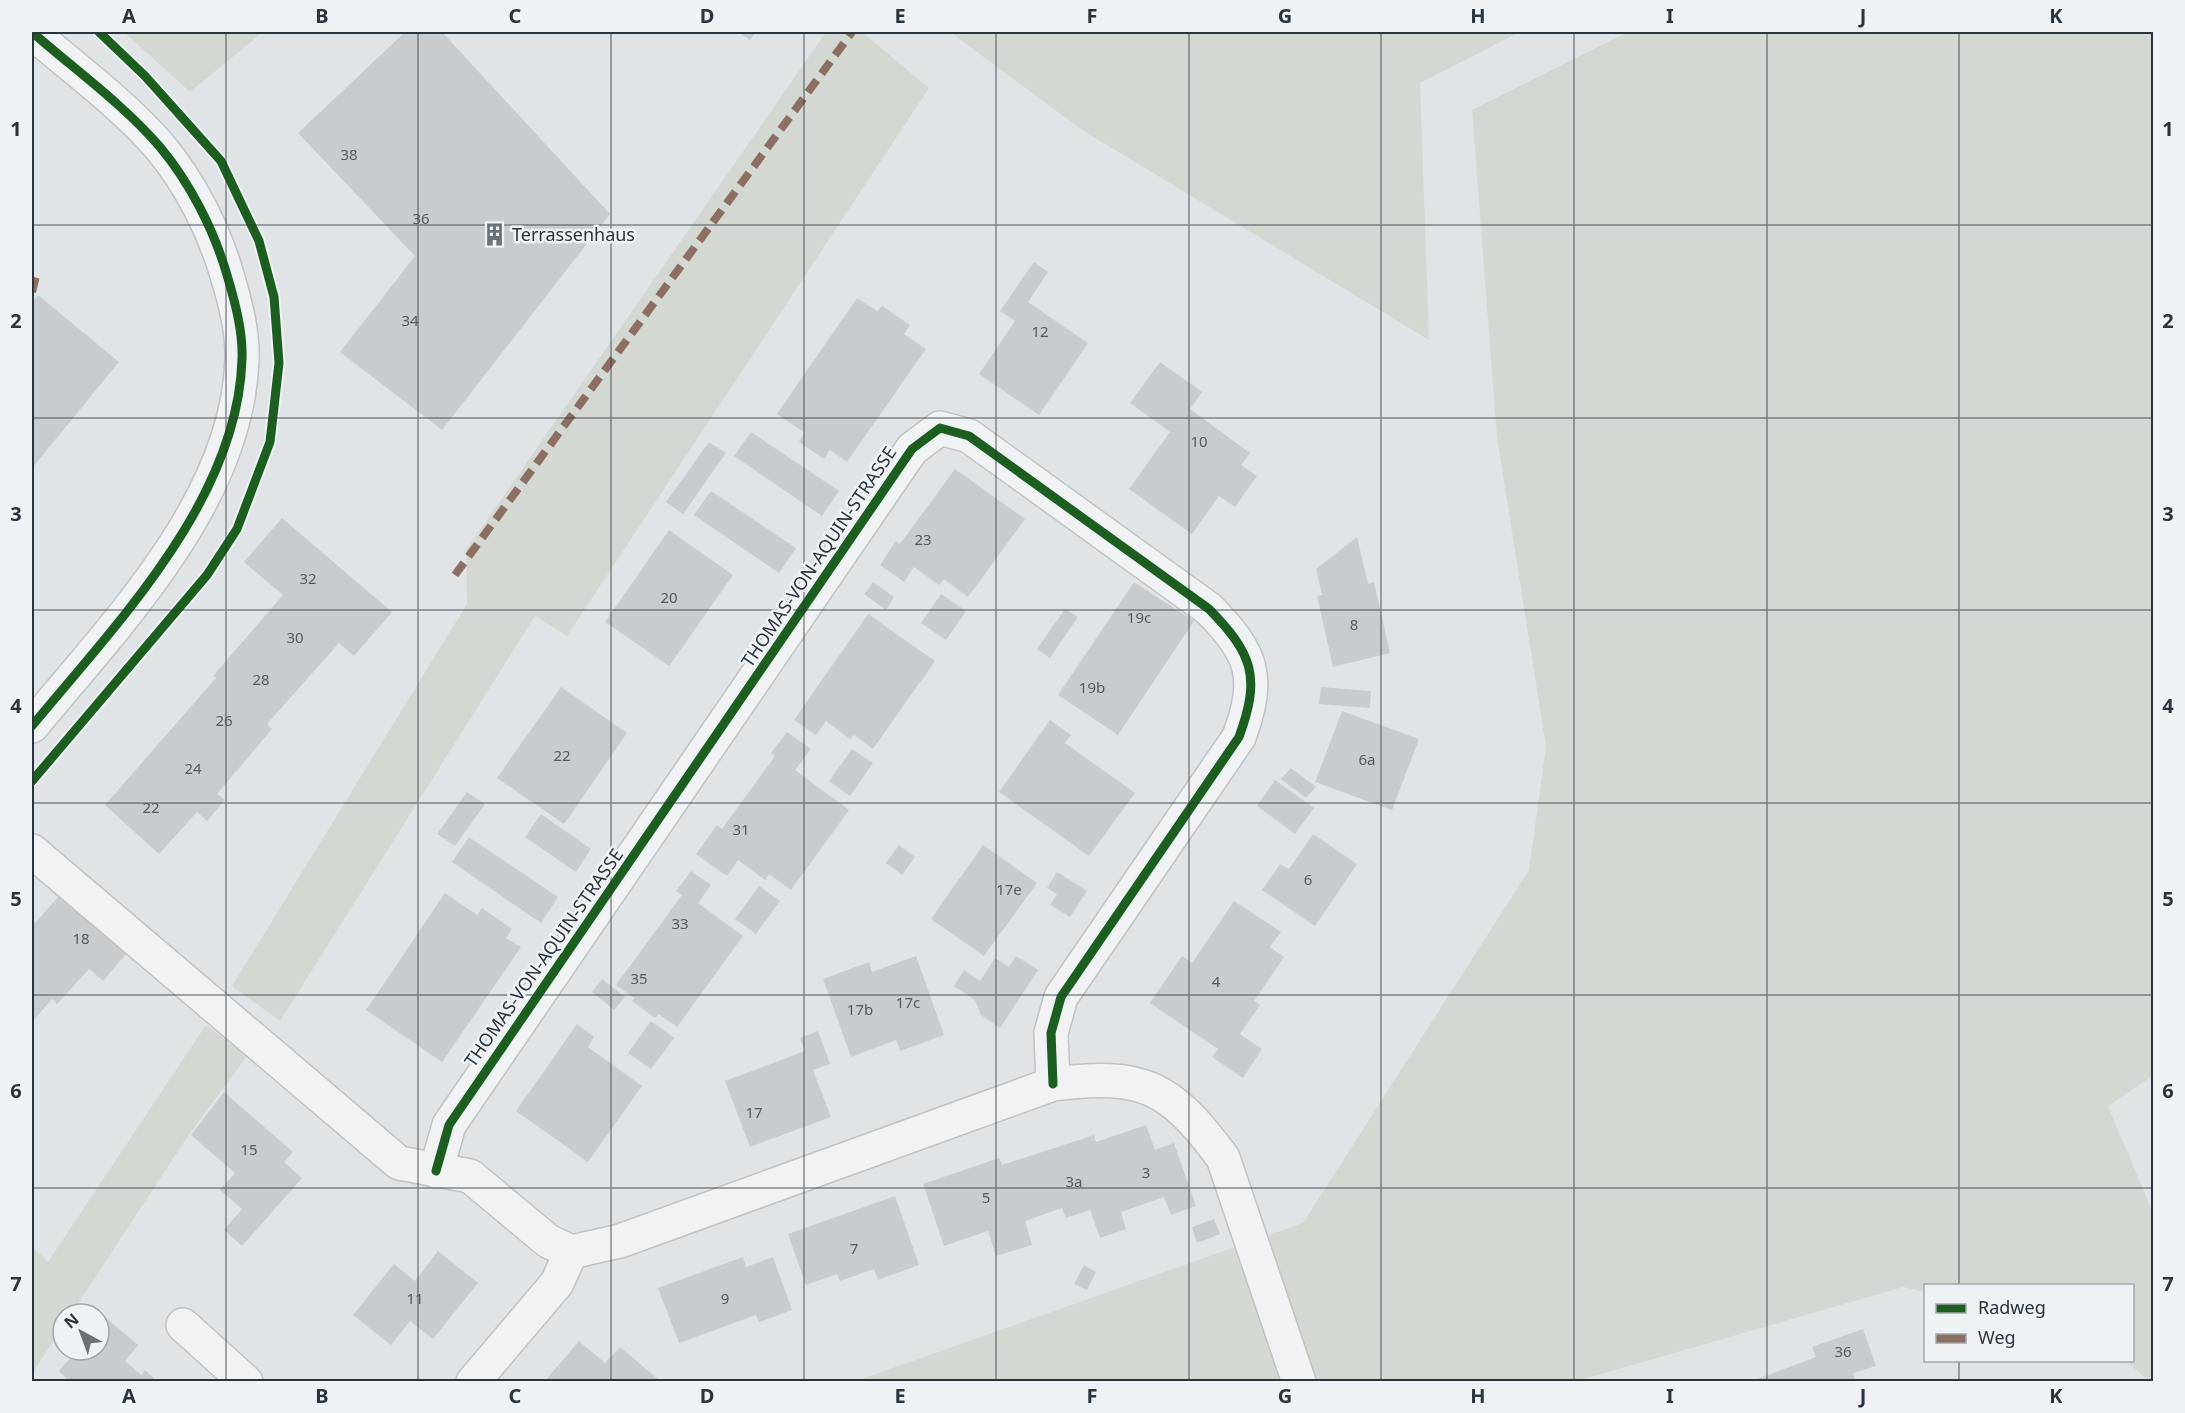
<svg xmlns="http://www.w3.org/2000/svg" width="2185" height="1413" viewBox="0 0 2185 1413" font-family="'Noto Sans',sans-serif">
	<style>
		.green { fill: #d3d9d2 }
		.building { fill: #c9ccce }
		.lines { fill: none; stroke-linecap: round; stroke-linejoin: round }
		.minor-casing { stroke: #c0c2c4; stroke-width: 36 }
		.minor { stroke: #f0f2f3; stroke-width: 33 }
		.quiet { stroke: #8d6e63; stroke-width: 8; stroke-dasharray: 15 8; stroke-linecap: butt }
		.cycleway-casing { stroke: #eff2f5; stroke-width: 13 }
		.cycleway { stroke: #1b5e20; stroke-width: 9 }
		.grid { fill: none; stroke: #2a343d; stroke-width: 1.5; stroke-opacity: 0.55 }
		.labels { text-anchor: middle; stroke-width: 5; stroke-linejoin: round; paint-order: stroke }
		.number-label { font-size: 15px; fill: #525b62 }
		.poi-label { font-size: 18px; fill: #2a343d; stroke: #eff2f5; text-anchor: start }
		.street-label { font-size: 18px; fill: #2a343d; stroke: #eff2f5 }
		.neatline { fill: none; stroke: #2a343d; stroke-width: 2 }
		.grid-label { font-size: 20px; text-anchor: middle; font-weight: bold; fill: #2a343d }
	</style>
	<rect width="100%" height="100%" fill="#e1e4e6"/>
	<path class="green" d="M124,32H263L190,92Z
		M826,32H862L929,88L567,636L535,616L280,1021L232,986L467,604L466,550Z
		M950,32H1520L1420,83L1429,340L1082,130Z
		M1628,32H2153L2154,1075L2108,1106L2153,1213V1381H2149L2126,1361L2132,1360V1286H1926L1925,1292L1903,1287L1577,1381L853,1382L1303,1223L1529,870L1546,747L1497,437L1472,110Z
		M206,1025L247,1056L188,1136L71,1314H63V1326L32,1374V1246L48,1262Z"/>
	<path class="building" d="M405,32H442L610,214L442,430L340,352L415,256L298,133Z
		M738,32H756L750,40Z
		M1034,262L1048,272L1028,302L1088,343L1039,415L979,374L1015,321L1000,311Z
		M38,295L119,362L32,468V302Z
		M857,298L877,311L882,306L910,325L904,334L926,349L847,462L830,450L824,459L799,442L805,433L777,414Z
		M1160,362L1202,392L1190,409L1250,453L1241,465L1257,476L1235,507L1219,496L1192,534L1129,489L1170,432L1130,403Z
		M751,432L839,491L822,516L734,456Z
		M709,442L726,453L683,514L666,502Z
		M955,469L1025,519L968,597L944,579L939,585L914,567L904,582L880,565L896,541L900,544Z
		M711,491L796,548L779,573L694,515Z
		M282,518L392,612L354,656L339,643L267,724L272,729L217,794L225,800L207,821L197,812L159,854L105,805L216,678L213,676L283,595L244,562Z
		M669,530L733,575L669,666L605,622Z
		M1357,537L1368,584L1374,582L1390,653L1333,667L1317,596L1322,595L1316,569Z
		M873,582L894,597L886,610L864,594Z
		M1134,582L1194,621L1118,735L1058,695Z
		M941,594L966,611L946,640L921,623Z
		M1065,609L1078,617L1050,658L1037,649Z
		M868,614L935,661L873,749L854,735L850,739L826,721L816,735L794,720Z
		M561,687L627,733L564,824L497,778Z
		M1321,687L1371,691L1370,708L1319,704Z
		M1342,711L1419,739L1392,810L1315,782Z
		M1050,720L1071,735L1065,743L1135,793L1089,856L999,792Z
		M787,732L811,749L795,770L849,810L791,890L769,874L765,880L738,860L727,876L696,854L717,825L722,829L775,756L771,753Z
		M852,749L873,763L850,796L829,781Z
		M1291,768L1316,787L1306,798L1281,779Z
		M1275,780L1314,808L1295,834L1257,806Z
		M467,792L485,804L455,846L437,834Z
		M541,814L591,849L576,872L525,837Z
		M1313,834L1357,864L1315,926L1262,890L1280,864L1289,869Z
		M469,837L558,897L541,923L452,862Z
		M899,845L915,857L902,875L886,863Z
		M983,845L1037,883L984,956L931,919Z
		M691,871L711,885L698,903L743,936L677,1027L659,1014L655,1018L632,1001L634,998L616,985L682,895L676,891Z
		M1057,872L1087,891L1070,917L1050,905L1057,894L1047,888Z
		M759,886L780,901L756,934L735,919Z
		M445,893L477,915L482,908L512,929L506,938L521,947L442,1062L366,1010Z
		M59,896L126,954L103,981L89,969L57,1004L52,999L32,1022V923L33,921L35,923Z
		M1234,901L1281,932L1270,947L1284,957L1254,1001L1260,1005L1240,1034L1262,1049L1243,1078L1212,1057L1218,1049L1150,1003L1182,956L1192,963Z
		M916,956L944,1035L900,1051L896,1040L851,1057L823,979L869,962L872,972Z
		M1016,956L1038,970L1000,1028L981,1015L975,1000L954,986L964,970L980,981L995,958L1009,967Z
		M602,979L625,997L614,1010L592,992Z
		M651,1021L674,1038L651,1069L628,1053Z
		M577,1024L594,1037L588,1047L642,1086L588,1162L516,1111Z
		M818,1031L830,1064L813,1070L831,1117L750,1147L725,1081L805,1051L800,1038Z
		M224,1092L293,1152L284,1162L302,1178L242,1246L224,1230L242,1209L220,1190L235,1173L191,1135Z
		M1146,1125L1155,1150L1174,1143L1196,1206L1171,1215L1164,1197L1121,1212L1126,1229L1100,1238L1090,1210L1066,1218L1062,1208L1025,1221L1032,1245L996,1256L988,1231L944,1246L923,1184L999,1158L1002,1165L1094,1135L1096,1142Z
		M895,1196L919,1265L878,1280L874,1269L840,1281L837,1274L806,1285L788,1234Z
		M1214,1219L1220,1234L1197,1243L1192,1227Z
		M438,1251L478,1283L433,1339L410,1321L391,1345L353,1315L394,1264L415,1281Z
		M743,1257L746,1267L773,1257L792,1310L759,1322L756,1315L679,1343L658,1288Z
		M1084,1265L1096,1272L1087,1290L1074,1284Z
		M105,1317L138,1345L125,1361L141,1375L145,1370L158,1382H70L59,1371L77,1350H99V1325Z
		M1863,1329L1876,1366L1853,1373L1856,1382H1749L1816,1357L1812,1347Z
		M579,1341L605,1363L620,1347L659,1380L544,1382Z"/>
	<g class="lines">
		<defs>
			<path id="minor" d="M32,32C74,69 123,104 160,147C190,183 214,230 227,275C235,302 243,331 242,359C238,500 116,624 32,726
				M32,851L399,1163L470,1176L548,1241L571,1252L620,1241L1053,1084C1143,1073 1169,1085 1223,1158L1299,1382
				M436,1171L449,1125L912,449L940,428L969,436L1209,609C1253,654 1261,677 1239,737L1061,997L1051,1033L1053,1084
				M183,1325L246,1382
				M473,1382L557,1283L571,1252"/>
		</defs>
		<use href="#minor" class="minor-casing"/>
		<use href="#minor" class="minor"/>
		<path class="quiet" d="M32,292L37,272
			M455,575L852,32"/>
		<defs>
			<path id="cycleway" d="M32,32C74,69 123,104 160,147C190,183 214,230 227,275C235,302 243,331 242,359C238,500 116,624 32,726
				M32,781L207,575L237,529L270,442L279,363L274,297L259,241L221,161L145,76L99,32
				M436,1171L449,1125L912,449L940,428L969,436L1209,609C1253,654 1261,677 1239,737L1061,997L1051,1033L1053,1084"/>
		</defs>
		<use href="#cycleway" class="cycleway-casing"/>
		<use href="#cycleway" class="cycleway"/>
	</g>
	<path class="grid" d="M226,32V1382M418,32V1382M611,32V1382M804,32V1382M996,32V1382M1189,32V1382M1381,32V1382M1574,32V1382M1767,32V1382M1959,32V1286M32,225H2154M32,418H2154M32,610H2154M32,803H2154M32,995H2154M32,1188H2154M1959,1360V1382"/>
	<defs>
		<symbol id="building-bare" viewBox="-9 -9 18 18"><path d="M-4-6H4V6H1V3H-1V6H-4ZM-2.5-4.3h1.7v1.8h-1.7ZM.8-4.3h1.7v1.8H.8ZM-2.5-1h1.7V.8h-1.7ZM.8-1h1.7V.8H.8Z" fill="#6a7278" stroke="#eff2f5" stroke-width="2.5" paint-order="stroke"/></symbol>
	</defs>
	<g fill-rule="evenodd">
		<use href="#building-bare" x="478" y="218" width="33" height="33"/>
	</g>
	<g class="labels">
		<g class="number-label">
			<text x="349" y="160">38</text>
			<text x="421" y="224">36</text>
			<text x="410" y="326">34</text>
			<text x="1040" y="337">12</text>
			<text x="1199" y="447">10</text>
			<text x="923" y="545">23</text>
			<text x="308" y="584">32</text>
			<text x="669" y="603">20</text>
			<text x="1139" y="623">19c</text>
			<text x="1354" y="630">8</text>
			<text x="295" y="643">30</text>
			<text x="261" y="685">28</text>
			<text x="1092" y="693">19b</text>
			<text x="224" y="726">26</text>
			<text x="562" y="761">22</text>
			<text x="1367" y="765">6a</text>
			<text x="193" y="774">24</text>
			<text x="151" y="813">22</text>
			<text x="741" y="835">31</text>
			<text x="1308" y="885">6</text>
			<text x="1009" y="895">17e</text>
			<text x="680" y="929">33</text>
			<text x="81" y="944">18</text>
			<text x="639" y="984">35</text>
			<text x="1216" y="987">4</text>
			<text x="908" y="1008">17c</text>
			<text x="860" y="1015">17b</text>
			<text x="754" y="1118">17</text>
			<text x="249" y="1155">15</text>
			<text x="1146" y="1178">3</text>
			<text x="1074" y="1187">3a</text>
			<text x="986" y="1203">5</text>
			<text x="854" y="1254">7</text>
			<text x="415" y="1304">11</text>
			<text x="725" y="1304">9</text>
			<text x="1843" y="1357">36</text>
		</g>
		<g class="poi-label">
			<text x="512" y="241">Terrassenhaus</text>
		</g>
		<g class="street-label">
			<text transform="translate(819 557) rotate(-56)" y="6">THOMAS-VON-AQUIN-STRASSE</text>
			<text transform="translate(544 958) rotate(-55)" y="6">THOMAS-VON-AQUIN-STRASSE</text>
		</g>
	</g>
	<rect width="2185" height="1413" fill="none" stroke="#eff2f5" stroke-width="66"/>
	<rect x="1924" y="1284" width="210" height="78" fill="#eff2f5" stroke="#a0a6ab" stroke-width="1.5"/>
	<rect x="1936" y="1304" width="30" height="9" fill="#1b5e20" stroke="#a0a6ab" stroke-width="1.5"/>
	<text x="1978" y="1314" font-size="18" fill="#2a343d">Radweg</text>
	<rect x="1936" y="1334" width="30" height="9" fill="#8d6e63" stroke="#a0a6ab" stroke-width="1.5"/>
	<text x="1978" y="1344" font-size="18" fill="#2a343d">Weg</text>
	<g transform="translate(81 1332) rotate(319)"><circle r="28" fill="#eff2f5" stroke="#a0a6ab" stroke-width="1.5"/>
	<path d="M0-4.5L10 22L0 15L-10 22Z" fill="#6a7278"/>
	<text y="-9" font-size="16" font-weight="bold" text-anchor="middle" fill="#2a343d">N</text>
	</g>
	<rect x="33" y="33" width="2119" height="1347" class="neatline"/>
	<g class="grid-label">
		<text x="129" y="23">A</text>
		<text x="322" y="23">B</text>
		<text x="515" y="23">C</text>
		<text x="707" y="23">D</text>
		<text x="900" y="23">E</text>
		<text x="1092" y="23">F</text>
		<text x="1285" y="23">G</text>
		<text x="1478" y="23">H</text>
		<text x="1670" y="23">I</text>
		<text x="1863" y="23">J</text>
		<text x="2056" y="23">K</text>
		<text x="16" y="136">1</text>
		<text x="2168" y="136">1</text>
		<text x="16" y="328">2</text>
		<text x="2168" y="328">2</text>
		<text x="16" y="521">3</text>
		<text x="2168" y="521">3</text>
		<text x="16" y="713">4</text>
		<text x="2168" y="713">4</text>
		<text x="16" y="906">5</text>
		<text x="2168" y="906">5</text>
		<text x="16" y="1098">6</text>
		<text x="2168" y="1098">6</text>
		<text x="16" y="1291">7</text>
		<text x="2168" y="1291">7</text>
		<text x="129" y="1403">A</text>
		<text x="322" y="1403">B</text>
		<text x="515" y="1403">C</text>
		<text x="707" y="1403">D</text>
		<text x="900" y="1403">E</text>
		<text x="1092" y="1403">F</text>
		<text x="1285" y="1403">G</text>
		<text x="1478" y="1403">H</text>
		<text x="1670" y="1403">I</text>
		<text x="1863" y="1403">J</text>
		<text x="2056" y="1403">K</text>
	</g>
</svg>
